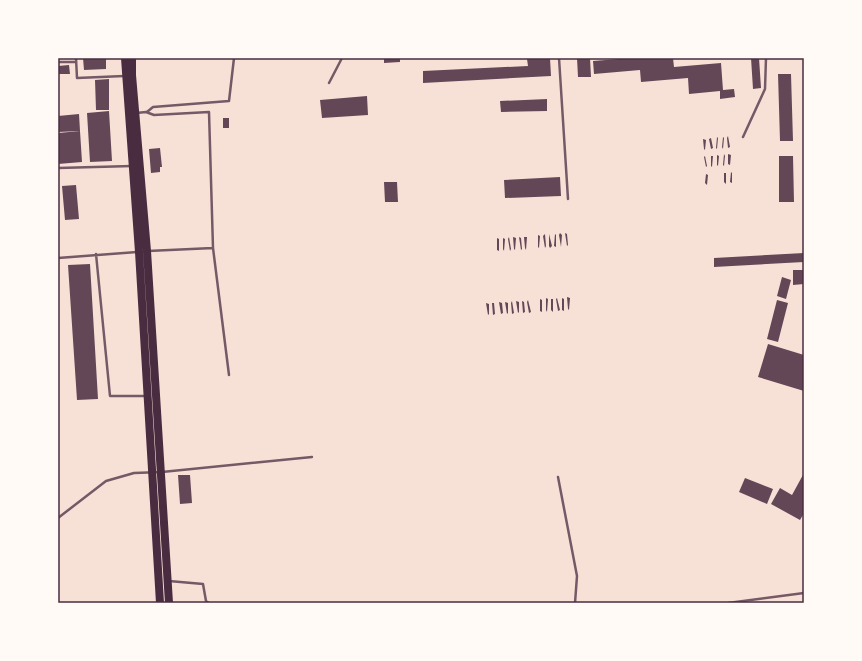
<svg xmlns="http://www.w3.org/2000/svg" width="862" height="661" viewBox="0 0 862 661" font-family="'PT Sans',sans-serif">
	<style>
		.building { fill: #644757 }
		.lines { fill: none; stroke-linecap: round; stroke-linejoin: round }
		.service { stroke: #755966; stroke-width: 2.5 }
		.trunk { stroke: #4a2c40; stroke-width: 8 }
		.neatline { fill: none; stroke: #4a2c40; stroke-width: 1.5 }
	</style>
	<rect width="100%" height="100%" fill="#f7e1d7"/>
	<path class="building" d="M83,58H106V69L84,70Z
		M384,58H400V62L384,63Z
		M538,58H550L551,76L423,83V71L528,66L527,59Z
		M577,58H590L591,77H578Z
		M631,58H673L674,67L721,63L723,90L734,89L735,97L720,99V91L689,94L688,78L641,82L640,70L594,74L593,61Z
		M751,58H759L761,88L753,89Z
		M69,65L70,74H58V66Z
		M778,74H791L793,141H780Z
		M109,79V110H96L95,80Z
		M367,96L368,115L322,118L320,100Z
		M547,99V111L501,112L500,101Z
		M109,111L112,161L90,162L87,113Z
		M79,114L80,131L58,132V116Z
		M223,118H229V128H223Z
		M80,131L82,162L58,164V133Z
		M728,136L730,147L728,148L727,138Z
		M717,137L718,138L717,149L716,148Z
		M723,137L724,138L723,149L722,147Z
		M711,138L713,148L711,149L709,139Z
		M703,139L706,140L705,150L704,149Z
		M160,148L162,167H160V172L151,173L149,149Z
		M724,154L725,156L724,166L723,165Z
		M728,154L731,155L730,165L728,164Z
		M717,155L719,156L718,166L717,165Z
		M705,156L707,166L706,167L704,157Z
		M711,156H713L712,167L711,166Z
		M779,156H793L794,202H779Z
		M731,172L732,173V183L730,182Z
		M724,173H726V184L724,182Z
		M706,174L708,175L707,185L705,183Z
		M560,177L561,196L505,198L504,180Z
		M384,182H397L398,202H385Z
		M76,185L79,219L65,220L62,186Z
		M560,233L562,235L561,247L559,235Z
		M565,233L567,234L568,245L567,246Z
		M545,234L546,246L545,248L543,236Z
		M549,234L552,246L550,248L549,246Z
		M555,234L556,235V247L554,246Z
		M538,235L540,236L539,248L538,247Z
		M509,237L511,249L510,251L508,239Z
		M513,237L516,238L515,250L514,249Z
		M519,237L521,238L522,249L521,250Z
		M524,237H527L526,250L525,248Z
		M497,238L499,239V251L497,250Z
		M503,238L505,239L504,251L503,249Z
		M804,253V262L714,267V258Z
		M90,264L98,399L77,400L68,265Z
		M793,270H804V284L793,285Z
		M782,277L791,280L786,299L777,296Z
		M567,297L570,298L569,310L568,309Z
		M546,298L548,299L547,312L546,310Z
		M557,298L560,310L558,311L556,299Z
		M562,298L564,299V311L562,310Z
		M540,299L542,300V312L540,311Z
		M551,299H553V312L551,310Z
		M528,300L531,312L529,313L527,302Z
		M777,300L788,303L778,342L767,339Z
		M512,301L514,313L512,314L511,303Z
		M516,301L519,302V312L518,313Z
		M522,301L524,302L525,312L523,313Z
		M499,302L502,303L503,313L501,314Z
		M505,302L508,303V313L507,314Z
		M486,303L489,304V314L488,315Z
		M492,303H494L495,314L493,315Z
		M768,344L804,355V391L758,377Z
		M804,473V513L800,520L771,504L780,488L792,495Z
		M178,475H190L192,503L180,504Z
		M745,478L773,489L767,504L739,492Z"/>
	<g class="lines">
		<path class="service" d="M76,58L77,78L124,76
			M559,58L568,199
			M58,62H76
			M329,83L342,58
			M147,112L153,107L229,101L234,58
			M136,113L146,112L154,115L209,112L213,248
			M743,137L765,89L766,58
			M58,168L132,166
			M148,251L213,248L229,375
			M96,254L110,396H147
			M58,258L137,252
			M558,477L577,576L575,603
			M58,518L106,481L134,473L162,472L312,457
			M169,581L203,584L206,601L209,603
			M728,603L804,593"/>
		<path class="trunk" d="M125,58L139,252L160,603
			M132,58V75L147,251L169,603"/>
	</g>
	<rect width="862" height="661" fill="none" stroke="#fffaf5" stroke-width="118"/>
	<rect x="59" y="59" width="744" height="543" class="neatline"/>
</svg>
